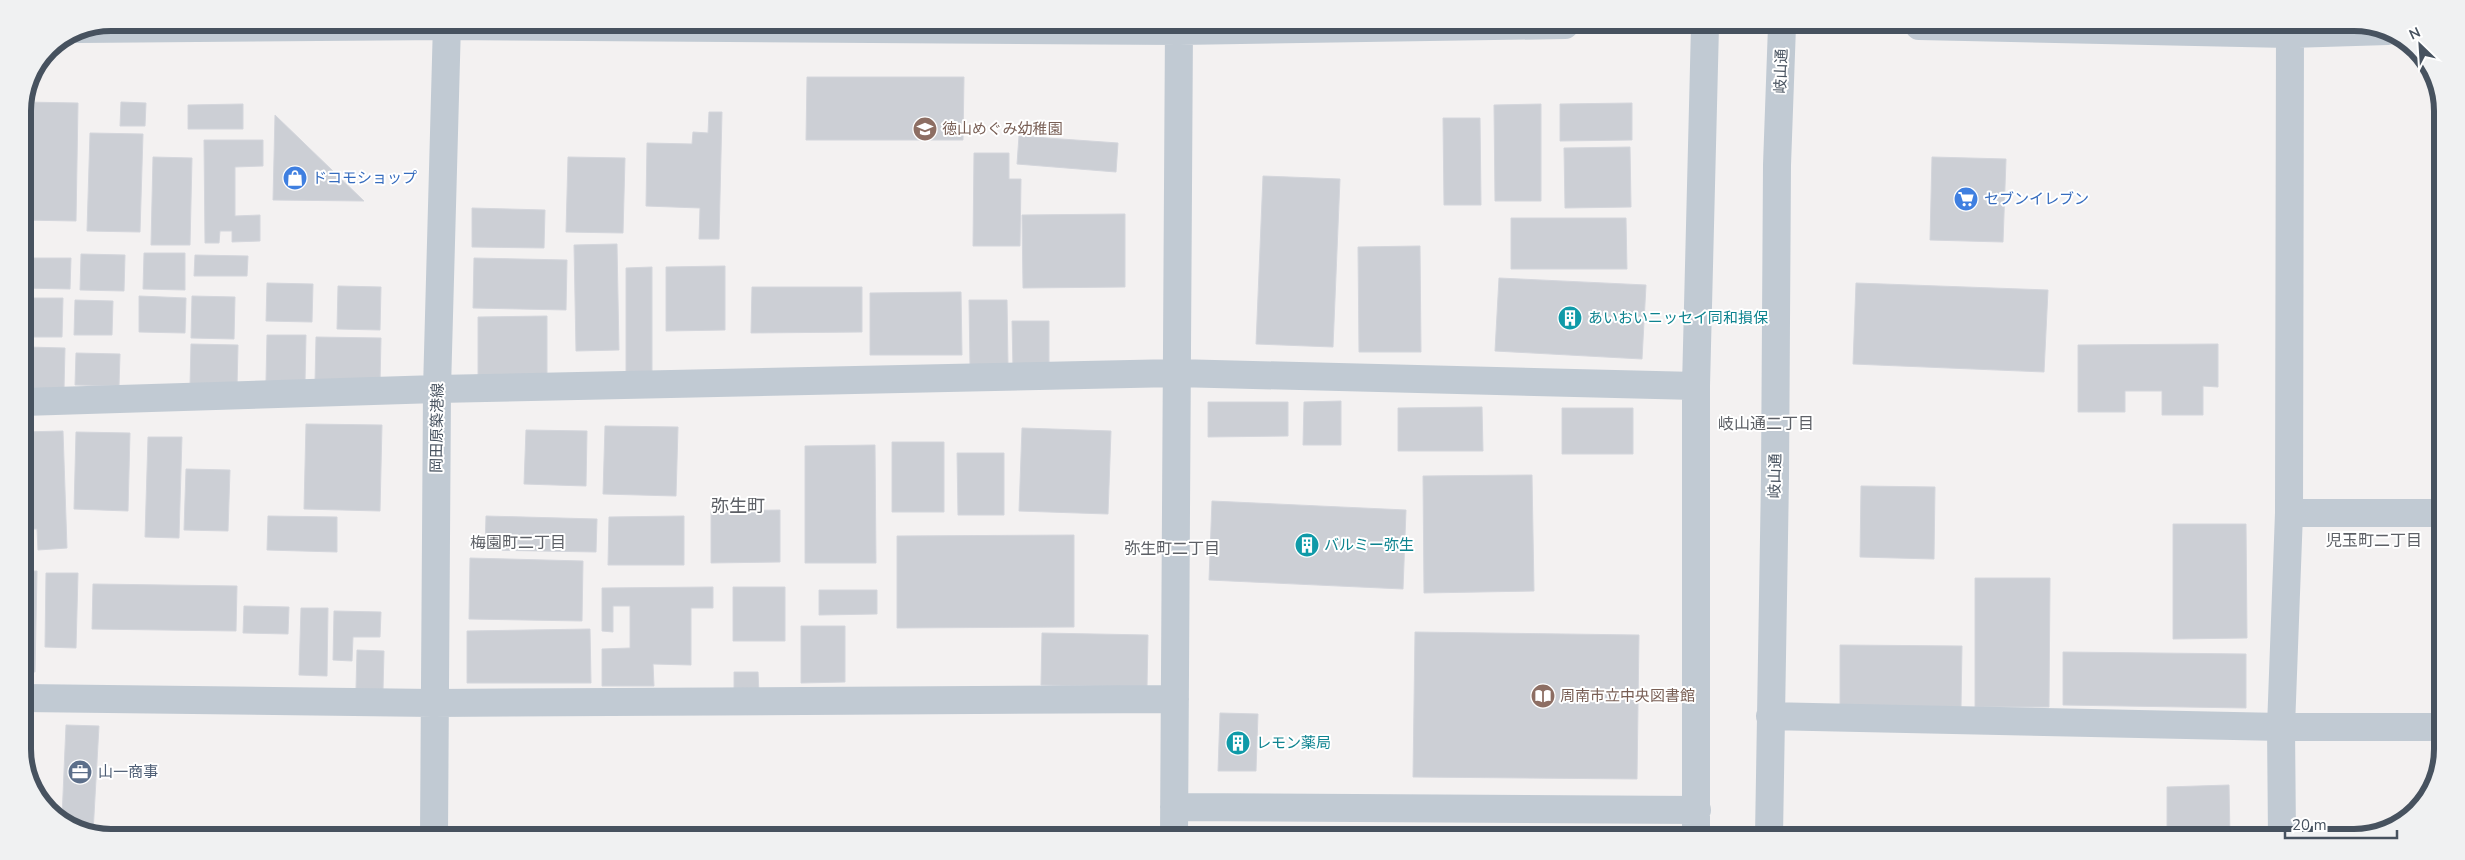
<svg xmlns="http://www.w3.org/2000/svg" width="2465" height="860" viewBox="0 0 2465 860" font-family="'Nunito Sans','Noto Sans JP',sans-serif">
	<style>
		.building { fill: #cccfd5; stroke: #d4d6dc }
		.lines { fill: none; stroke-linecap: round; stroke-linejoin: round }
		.minor { stroke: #c1cad3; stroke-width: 28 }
		.labels { text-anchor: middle; stroke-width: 4; stroke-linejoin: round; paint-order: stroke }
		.street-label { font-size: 15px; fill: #47525f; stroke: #fff }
		.education-label { font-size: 15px; fill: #785e54; stroke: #fff; text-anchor: start }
		.shop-label { font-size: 15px; fill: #366cbe; stroke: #fff; text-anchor: start }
		.culture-label { font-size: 15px; fill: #0d838f; stroke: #fff; text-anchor: start }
		.service-label { font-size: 15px; fill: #4e5e75; stroke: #fff; text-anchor: start }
		.neighbourhood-label { font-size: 16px; fill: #5d6066; stroke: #fff }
		.quarter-label { font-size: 18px; fill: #5d6066; stroke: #fff }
		.rim { fill: none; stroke: #47525f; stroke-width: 6 }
	</style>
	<rect width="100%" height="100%" fill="#f3f1f1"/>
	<path class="building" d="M807,77H964L963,140H806Z
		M24,102L78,103L76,221L23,220Z
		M121,102L146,103L145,126H120Z
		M1632,103V140L1560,141V104Z
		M243,104V129H188V105Z
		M1541,104V201H1495L1494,105Z
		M709,112H722L719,239H699L700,208L646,206L647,143L692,144L693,132L708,133Z
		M275,115L364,201L273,200Z
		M1443,118H1480L1481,205H1444Z
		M90,133L143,134L140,232L87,231Z
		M1019,136L1118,143L1116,172L1017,164Z
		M204,140H263V166L235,167V216L260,215V241L232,242V231H220L219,243H205Z
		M1630,147L1631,207L1565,208L1564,148Z
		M974,153H1009V179H1021L1020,246H973Z
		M153,157L192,158L190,245H151Z
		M568,157L625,158L623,233L566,232Z
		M1932,157L2006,159L2003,242L1930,240Z
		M1263,176L1340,179L1333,347L1256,344Z
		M472,208L545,210L544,248L472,247Z
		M1125,214V287L1023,288L1022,215Z
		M1511,218H1626L1627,269H1511Z
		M617,244L619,350L576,351L574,245Z
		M1420,246L1421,352H1359L1358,247Z
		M144,253H185V290L143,289Z
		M81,254L125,255L124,291L80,290Z
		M195,255L248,256L247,276H194Z
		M23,258H71L70,289L23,288Z
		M474,258L567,260L566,310L473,308Z
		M725,266V330L666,331V267Z
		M652,267V378H626V268Z
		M1499,278L1646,285L1642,359L1495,351Z
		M267,283L313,284L312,322L266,321Z
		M1856,283L2048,290L2044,372L1853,364Z
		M338,286L381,287L380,330L337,329Z
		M752,287H862V332L751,333Z
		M961,292L962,355H870V293Z
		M139,296L186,298L185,333L139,332Z
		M192,296L235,297L234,339L191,338Z
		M24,298H63L62,337H23Z
		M75,300L113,301L112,335H74Z
		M969,300H1007L1008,365H970Z
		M547,316V379L478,380V317Z
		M1012,321H1049V368L1013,369Z
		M267,335H306L305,382L266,381Z
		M316,337L381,338L380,383L315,382Z
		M191,344L238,345L237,387L190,386Z
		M2218,344V387L2203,386V415H2162V391H2125V412H2078V345Z
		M27,347L65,348L64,389L26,388Z
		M76,353L120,354L119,386L75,385Z
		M1341,401V445H1303L1304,402Z
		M1208,402H1288V436L1208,437Z
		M1482,407L1483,451H1398V408Z
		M1562,408H1633V454H1562Z
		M306,424L382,425L380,511L304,509Z
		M605,426L678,427L676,496L603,494Z
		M1022,428L1111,431L1108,514L1019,511Z
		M526,430L587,431L586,486L524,484Z
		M63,431L67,548L38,550L37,529H23V432Z
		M76,432L130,433L128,511L74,509Z
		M148,437H182L179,538L145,537Z
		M892,442H944V512H892Z
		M875,445L876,563H805V446Z
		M957,453H1004V515H958Z
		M186,469L230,470L228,531L184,530Z
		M1532,475L1534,591L1424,593L1423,476Z
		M1861,486L1935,487L1934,559L1860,557Z
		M1212,501L1406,510L1403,589L1209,580Z
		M780,510V562L711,563V511Z
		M268,516L337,517V552L267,550Z
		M486,516L597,519L596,552L485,550Z
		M684,516V565H608L609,517Z
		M2173,524H2246L2247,638L2173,639Z
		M1074,535V627L897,628V536Z
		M470,558L583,561L582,621L469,619Z
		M23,571H37L35,672H23Z
		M46,573H78L76,648L45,647Z
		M1975,578H2050L2049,707H1975Z
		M93,584L237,586L236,631L92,629Z
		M713,587V608H691V665L653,664L654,686H602V649L630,648V606H613V632L602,631V588Z
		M733,587H785V641H733Z
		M819,590H877V614L819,615Z
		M244,606L289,607L288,634L243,633Z
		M301,608H328L327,676L299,675Z
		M334,611L381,612L380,637H353L352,661L333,660Z
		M801,626H845V682L801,683Z
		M590,629L591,683H467V631Z
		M1415,632L1639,635L1637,779L1413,777Z
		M1042,633L1148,635L1147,687L1041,685Z
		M1840,645L1962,646L1961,707L1840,706Z
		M357,650L384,651L383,690L356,689Z
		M2063,652L2246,654V708L2063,705Z
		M734,672H758L759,694H734Z
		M1220,713L1258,714L1256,771H1218Z
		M66,725L99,726L93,833H83L62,818Z
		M2229,785L2230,837H2167V787Z
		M1874,830L2134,832V837H1874Z"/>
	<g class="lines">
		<path class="minor" d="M1919,26L2290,34L2388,31
			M79,29L447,26L1179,31L1565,25
			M23,402L437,389L1176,373L1696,386
			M2289,513H2440
			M23,698L433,703L1175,699
			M1770,716L2281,727H2438
			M1174,807L1697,810
			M434,834L437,389L447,23
			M1174,835L1179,25
			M1696,836V386L1705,26
			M1769,836L1775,478L1777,165L1782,26
			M2282,837L2281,727L2289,513L2290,27"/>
	</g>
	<defs>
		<symbol id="school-disc" viewBox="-11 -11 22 22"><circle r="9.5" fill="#8d6e63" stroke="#fff"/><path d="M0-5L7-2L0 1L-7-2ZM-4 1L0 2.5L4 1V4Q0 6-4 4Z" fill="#fff"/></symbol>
		<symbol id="shop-disc" viewBox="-11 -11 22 22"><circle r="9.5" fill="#3f7fe0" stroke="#fff"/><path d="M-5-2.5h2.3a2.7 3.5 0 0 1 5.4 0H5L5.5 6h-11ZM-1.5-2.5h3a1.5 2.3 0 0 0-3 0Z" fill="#fff"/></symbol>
		<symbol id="supermarket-disc" viewBox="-11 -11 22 22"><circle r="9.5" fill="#3f7fe0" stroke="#fff"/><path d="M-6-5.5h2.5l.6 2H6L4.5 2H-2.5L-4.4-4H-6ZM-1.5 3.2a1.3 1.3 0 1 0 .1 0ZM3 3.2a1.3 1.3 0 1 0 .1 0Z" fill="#fff"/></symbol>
		<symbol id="building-disc" viewBox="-11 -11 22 22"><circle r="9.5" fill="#0f9aa8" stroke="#fff"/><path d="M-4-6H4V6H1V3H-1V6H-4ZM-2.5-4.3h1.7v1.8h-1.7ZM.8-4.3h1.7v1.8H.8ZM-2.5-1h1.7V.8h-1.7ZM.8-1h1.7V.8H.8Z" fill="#fff"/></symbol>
		<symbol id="library-disc" viewBox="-11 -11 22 22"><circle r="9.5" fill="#8d6e63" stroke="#fff"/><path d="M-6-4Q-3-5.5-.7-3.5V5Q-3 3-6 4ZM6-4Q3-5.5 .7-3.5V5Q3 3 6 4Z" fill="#fff"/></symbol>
		<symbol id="office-disc" viewBox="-11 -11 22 22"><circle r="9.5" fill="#5c6f8a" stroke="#fff"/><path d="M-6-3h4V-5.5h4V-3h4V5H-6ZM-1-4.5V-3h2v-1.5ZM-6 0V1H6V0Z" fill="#fff"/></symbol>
	</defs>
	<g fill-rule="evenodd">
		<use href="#school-disc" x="911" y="115" width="28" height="28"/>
		<use href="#shop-disc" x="281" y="164" width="28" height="28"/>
		<use href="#supermarket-disc" x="1952" y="185" width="28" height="28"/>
		<use href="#building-disc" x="1556" y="304" width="28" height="28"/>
		<use href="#building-disc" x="1293" y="531" width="28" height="28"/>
		<use href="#library-disc" x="1529" y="682" width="28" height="28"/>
		<use href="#building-disc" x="1224" y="729" width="28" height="28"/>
		<use href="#office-disc" x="66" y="758" width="28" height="28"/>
	</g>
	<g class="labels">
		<g class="street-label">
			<text transform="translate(1781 71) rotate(-88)" y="5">岐山通</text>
			<text transform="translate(437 428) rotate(-89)" y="5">岡田原築港線</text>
			<text transform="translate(1775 476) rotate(-89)" y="5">岐山通</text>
		</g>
		<g class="education-label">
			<text x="942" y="134">徳山めぐみ幼稚園</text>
			<text x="1560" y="701">周南市立中央図書館</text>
		</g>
		<g class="shop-label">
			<text x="312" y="183">ドコモショップ</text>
			<text x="1984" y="204">セブンイレブン</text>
		</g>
		<g class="culture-label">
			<text x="1588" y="323">あいおいニッセイ同和損保</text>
			<text x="1324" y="550">バルミー弥生</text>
			<text x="1256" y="748">レモン薬局</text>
		</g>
		<g class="service-label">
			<text x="98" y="777">山一商事</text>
		</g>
		<g class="neighbourhood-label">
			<text x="1766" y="429">岐山通二丁目</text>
			<text x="2374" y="546">児玉町二丁目</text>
			<text x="518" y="548">梅園町二丁目</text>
			<text x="1172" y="554">弥生町二丁目</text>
		</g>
		<g class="quarter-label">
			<text x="738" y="512">弥生町</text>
		</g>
	</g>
	<path d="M0 0H2465V860H0ZM111 31H2354A80 80 0 0 1 2434 111V749A80 80 0 0 1 2354 829H111A80 80 0 0 1 31 749V111A80 80 0 0 1 111 31Z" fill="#f0f1f2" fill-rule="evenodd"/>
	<path class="rim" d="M111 31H2354A80 80 0 0 1 2434 111V749A80 80 0 0 1 2354 829H111A80 80 0 0 1 31 749V111A80 80 0 0 1 111 31Z"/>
	<g transform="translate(2420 45) rotate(335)" stroke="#ffffff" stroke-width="4" paint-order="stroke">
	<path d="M0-4L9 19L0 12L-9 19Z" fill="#47525f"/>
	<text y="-8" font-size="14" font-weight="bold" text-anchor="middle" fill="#47525f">N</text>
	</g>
	<path d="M2285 830v8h112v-8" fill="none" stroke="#47525f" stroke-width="2.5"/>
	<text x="2292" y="830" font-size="15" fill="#47525f" stroke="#ffffff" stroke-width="4" paint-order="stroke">20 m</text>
</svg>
